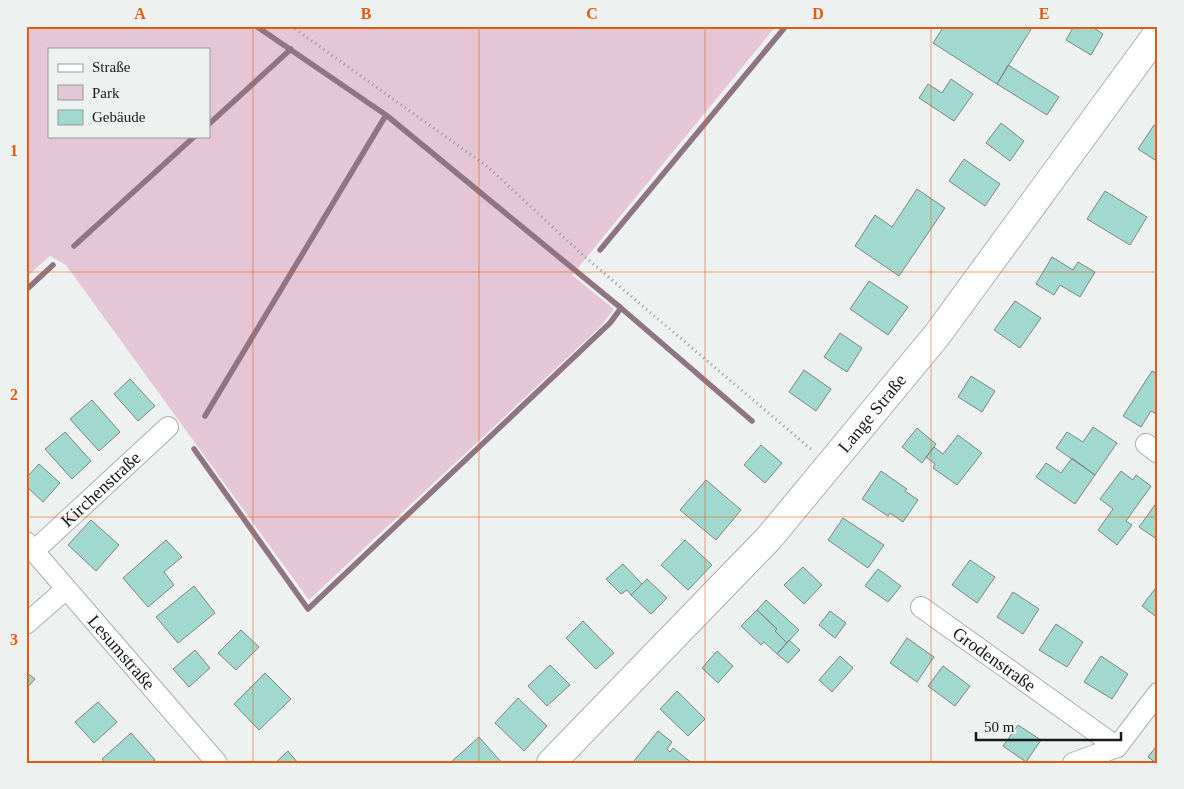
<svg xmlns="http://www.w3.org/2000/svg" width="1184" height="789" viewBox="0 0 1184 789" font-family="'Times New Roman',serif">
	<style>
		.green { fill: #e4c6d6; fill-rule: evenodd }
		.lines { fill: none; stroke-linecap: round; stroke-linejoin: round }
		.stream { stroke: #917484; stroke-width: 5.5 }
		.building { fill: #a1d8cf; stroke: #808484 }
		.street-casing { stroke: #abafae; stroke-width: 22 }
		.secondary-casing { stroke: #abafae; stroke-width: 30 }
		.path { stroke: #919393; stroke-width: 3; stroke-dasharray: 1 4; stroke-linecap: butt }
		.street { stroke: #fff; stroke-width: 20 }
		.secondary { stroke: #fff; stroke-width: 28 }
		.grid { fill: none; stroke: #e8590c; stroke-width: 1; stroke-opacity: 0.55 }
		.labels { text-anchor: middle; stroke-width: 4; stroke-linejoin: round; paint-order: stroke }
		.street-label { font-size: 18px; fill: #171818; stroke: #edf1f0 }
		.neatline { fill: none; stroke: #e8590c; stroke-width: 2 }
		.grid-label { font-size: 16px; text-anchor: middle; font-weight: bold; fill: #e8590c }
	</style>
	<rect width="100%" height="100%" fill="#edf1f0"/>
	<path class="green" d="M26,26H776L572,275L614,309L601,326L309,600L66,265L50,256L26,277ZM49,49H209V136H49Z"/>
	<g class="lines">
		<path class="stream" d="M256,26L386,115L621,308L752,421
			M209,124L291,49
			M74,246L195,136
			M600,250L786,26
			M26,290L53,265
			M205,416L386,115
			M194,449L308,609L610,323L621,308"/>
	</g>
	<path class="building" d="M944,26H1033L997,84L933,43Z
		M1074,26H1091L1103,34L1091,55L1066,40Z
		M1008,65L1059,97L1047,115L997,84Z
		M951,79L973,94L954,121L919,98L928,84L942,93Z
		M1001,123L1024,141L1010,161L986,143Z
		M1154,125L1158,128V162L1138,149Z
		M964,159L1000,184L985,206L949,181Z
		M917,189L945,208L899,276L855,246L875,215L892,227Z
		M1105,191L1147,217L1130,245L1087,219Z
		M1052,257L1073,270L1078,262L1095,272L1080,297L1060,285L1054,295L1036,284Z
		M869,281L908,307L888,335L850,309Z
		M1015,301L1041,318L1020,348L994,330Z
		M840,333L862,348L847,372L824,357Z
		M804,370L831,389L816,411L789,392Z
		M1152,371L1158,374V415L1151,411L1141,427L1123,416Z
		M971,376L995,391L982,412L958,397Z
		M130,379L155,406L138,421L114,394Z
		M92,400L120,432L99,451L70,419Z
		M1093,427L1117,443L1095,475L1056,448L1067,432L1083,442Z
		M917,428L936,444L922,463L902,447Z
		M65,432L91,461L72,479L45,449Z
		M958,435L982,453L957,485L933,468L935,464L926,457L934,447L943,454Z
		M761,445L782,463L765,483L744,465Z
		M1072,458L1095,475L1075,504L1036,477L1046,463L1061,473Z
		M39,464L60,483L43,502L26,486V478Z
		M881,471L907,489L905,491L918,500L903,522L890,513L888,516L862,499Z
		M1121,471L1133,480L1136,475L1151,486L1126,521L1132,525L1117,545L1098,530L1113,509L1100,499Z
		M706,480L741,510L716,540L680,510Z
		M1157,502H1158V540L1139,527Z
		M843,518L884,545L868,568L828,540Z
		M91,520L119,545L96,571L68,545Z
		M166,540L182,557L164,572L174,585L148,607L123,578Z
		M685,540L712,565L688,590L661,565Z
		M970,560L995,577L977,603L952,585Z
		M623,564L642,584L631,595L627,590L621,594L606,579Z
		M803,567L822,585L804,604L784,585Z
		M878,569L901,586L888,602L865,586Z
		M647,579L667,598L651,614L631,595Z
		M1158,585V618L1142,606Z
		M194,586L215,613L178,643L156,617Z
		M1013,592L1039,609L1023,634L997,617Z
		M766,600L799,630L787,643L775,631L777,629L757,610Z
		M757,610L777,629L775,631L787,643L777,654L764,642L761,645L741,626Z
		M830,611L846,623L835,638L819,625Z
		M583,621L614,653L596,669L566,638Z
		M1056,624L1083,642L1067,667L1039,650Z
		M241,630L259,647L236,670L218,653Z
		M907,638L934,657L917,682L890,663Z
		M789,640L800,650L788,663L777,654Z
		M195,650L210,668L189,687L173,669Z
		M717,651L733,666L718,683L702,668Z
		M840,656L853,668L832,692L819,680Z
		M1101,656L1128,674L1112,699L1084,682Z
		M550,665L570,685L547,706L528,686Z
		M943,666L970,686L955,706L928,686Z
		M26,672L35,679L26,689Z
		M265,673L291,699L259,730L234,704Z
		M677,691L705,719L688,736L660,709Z
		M518,698L547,726L524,751L495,723Z
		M98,702L117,722L94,743L75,722Z
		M1018,725L1041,740L1026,762L1003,746Z
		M658,731L672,742L667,749L670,752L673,748L692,763H636L634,761Z
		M131,733L155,760L151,763H105L102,759Z
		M479,737L502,763L451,762Z
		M1158,744V763H1156L1148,757Z
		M288,751L298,763H275Z"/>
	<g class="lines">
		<defs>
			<g id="street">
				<path d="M1146,444L1158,453"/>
				<path id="s1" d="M26,542L217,763"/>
				<path id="s2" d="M34,551L168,427"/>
				<path id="s3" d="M921,607L1117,747"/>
				<path d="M26,624L66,589"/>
				<path d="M1073,763L1117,747L1158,693"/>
			</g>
			<g id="secondary">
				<path id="s4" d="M551,763L769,538L937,335L1158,33"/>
			</g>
		</defs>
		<use href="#street" class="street-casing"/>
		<use href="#secondary" class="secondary-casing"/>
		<path class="path" d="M291,26L488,167L585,257L812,450"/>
		<use href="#street" class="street"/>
		<use href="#secondary" class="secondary"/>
	</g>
	<path class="grid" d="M253,26V763M479,26V763M705,26V763M931,26V763M26,272H1158M26,517H1158"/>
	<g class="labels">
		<g class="street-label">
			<text dy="6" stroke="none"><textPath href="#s4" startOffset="475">Lange Straße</textPath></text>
			<text dy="6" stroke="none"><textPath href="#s2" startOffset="91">Kirchenstraße</textPath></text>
			<text dy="6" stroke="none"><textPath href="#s1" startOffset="146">Lesumstraße</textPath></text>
			<text dy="6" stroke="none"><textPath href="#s3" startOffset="90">Grodenstraße</textPath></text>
		</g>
	</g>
	<rect width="1184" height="789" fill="none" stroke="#edf1f0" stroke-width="55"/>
	<rect x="48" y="48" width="162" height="90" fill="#edf1f0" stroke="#979a9a"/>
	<rect x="58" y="64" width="25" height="8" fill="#ffffff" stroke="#979a9a"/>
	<text x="92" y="72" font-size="15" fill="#171818">Straße</text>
	<rect x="58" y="85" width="25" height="15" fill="#e4c6d6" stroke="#979a9a"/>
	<text x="92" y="98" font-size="15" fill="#171818">Park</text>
	<rect x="58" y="110" width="25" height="15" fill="#a1d8cf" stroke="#979a9a"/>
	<text x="92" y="122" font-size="15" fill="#171818">Gebäude</text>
	<path d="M976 732v8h145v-8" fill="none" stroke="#171818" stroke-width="2.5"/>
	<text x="984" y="732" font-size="15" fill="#171818" stroke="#edf1f0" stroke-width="4" paint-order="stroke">50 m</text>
	<rect x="28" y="28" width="1128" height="734" class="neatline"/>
	<g class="grid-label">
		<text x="140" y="19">A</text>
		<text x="366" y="19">B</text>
		<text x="592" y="19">C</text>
		<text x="818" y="19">D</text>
		<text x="1044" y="19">E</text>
		<text x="14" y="156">1</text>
		<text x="14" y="400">2</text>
		<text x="14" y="645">3</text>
	</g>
</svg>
